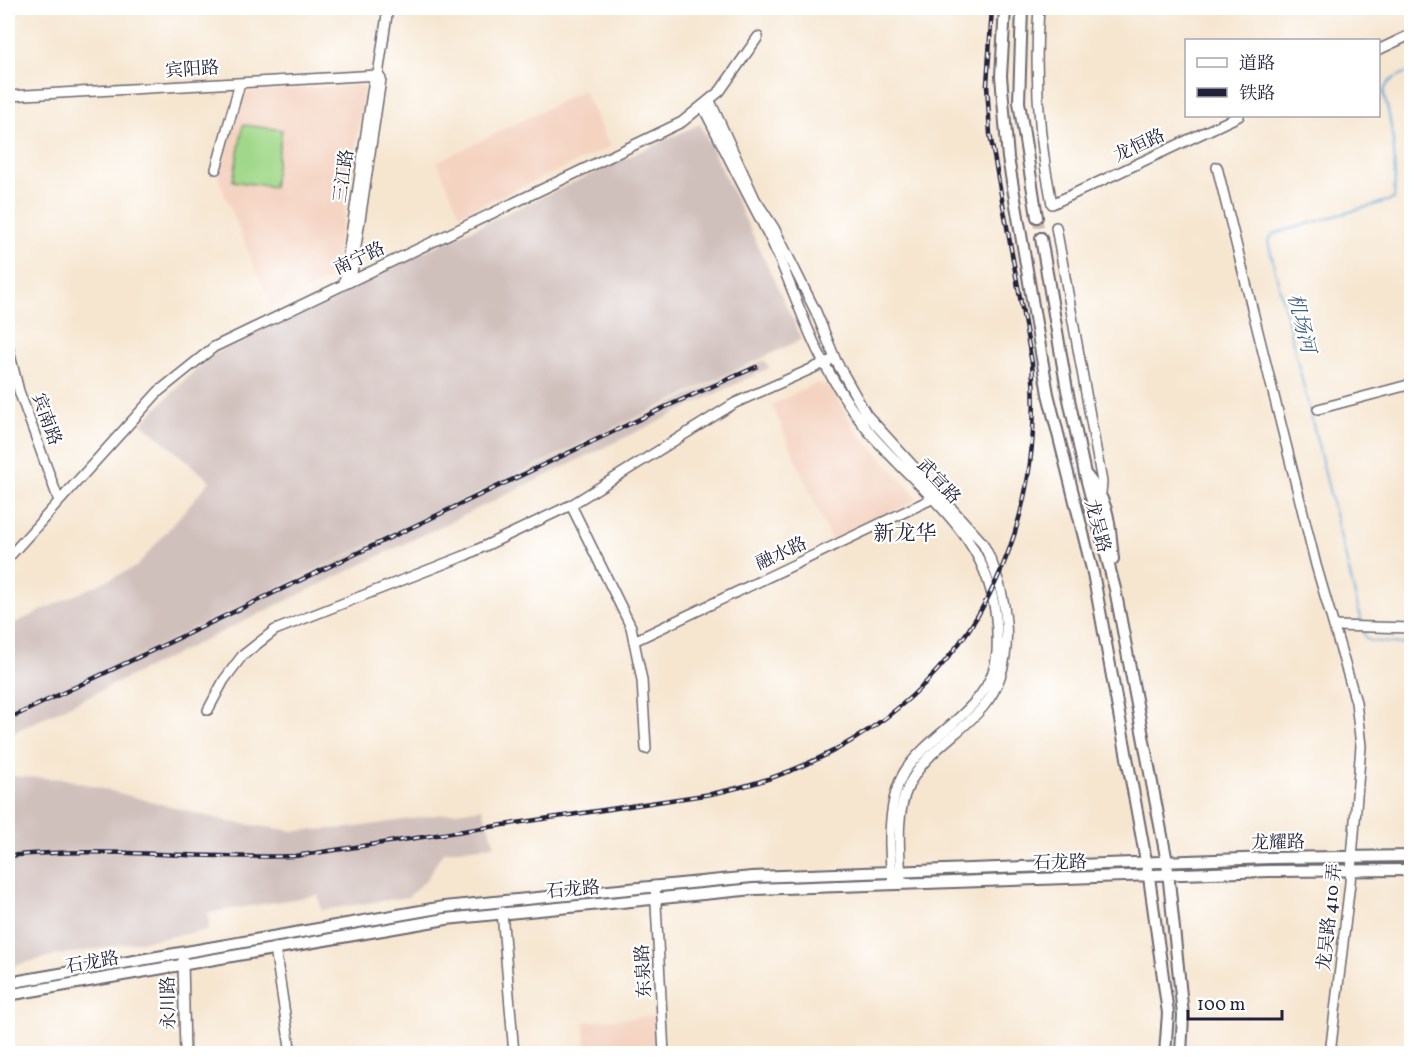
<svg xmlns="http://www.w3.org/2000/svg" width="1419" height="1061" viewBox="0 0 1419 1061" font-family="Vollkorn,'Noto Serif SC',serif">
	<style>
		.built { fill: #f4d3c1 }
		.railway { fill: #d0c0bc }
		.green { fill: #a0d889; stroke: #617d62; stroke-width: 1.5 }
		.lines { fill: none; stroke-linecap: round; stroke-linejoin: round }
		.stream { stroke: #61a8d8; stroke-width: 2 }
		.major-tunnel { stroke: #ccbfb2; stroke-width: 10; stroke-dasharray: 10 5; stroke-linecap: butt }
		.minor-casing { stroke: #6c676f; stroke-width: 12 }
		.major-casing { stroke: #6c676f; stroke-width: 14 }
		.minor { stroke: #fff; stroke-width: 9 }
		.major { stroke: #fff; stroke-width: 10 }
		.rail-casing { stroke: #22223b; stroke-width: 4.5 }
		.rail { stroke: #fff; stroke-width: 2; stroke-dasharray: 7; stroke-linecap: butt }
		.labels { text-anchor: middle; stroke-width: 4.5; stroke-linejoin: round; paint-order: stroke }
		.street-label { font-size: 18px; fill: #22223b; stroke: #fff }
		.water-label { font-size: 20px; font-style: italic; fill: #3e5e82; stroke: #fff }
		.quarter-label { font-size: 21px; fill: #22223b; stroke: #fff }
	</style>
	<rect width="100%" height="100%" fill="#fff"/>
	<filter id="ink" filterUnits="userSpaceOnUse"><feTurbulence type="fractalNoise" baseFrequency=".0167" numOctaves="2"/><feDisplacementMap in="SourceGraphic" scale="12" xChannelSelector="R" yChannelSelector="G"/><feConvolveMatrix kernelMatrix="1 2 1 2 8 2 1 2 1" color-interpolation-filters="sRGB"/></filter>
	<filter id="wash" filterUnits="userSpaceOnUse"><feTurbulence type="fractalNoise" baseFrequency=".008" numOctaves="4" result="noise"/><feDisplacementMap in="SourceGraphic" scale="24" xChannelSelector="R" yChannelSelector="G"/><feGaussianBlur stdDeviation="1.35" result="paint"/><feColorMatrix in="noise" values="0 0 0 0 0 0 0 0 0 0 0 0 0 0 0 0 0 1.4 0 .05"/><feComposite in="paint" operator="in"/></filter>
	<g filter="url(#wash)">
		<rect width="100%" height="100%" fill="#f6e6d0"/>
		<path class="built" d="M366,85L334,271L327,280L271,307L218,178L245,92Z
			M584,90L610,147L460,214L437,162Z
			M818,382L831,388L855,430L915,494L917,500L832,543L772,405Z
			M654,1016L656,1053H587L584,1022Z"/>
		<path class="railway" d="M700,124L802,339L11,715L764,360L769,368L8,735V626L136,567L210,481L142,423L206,359L267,324Z
			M8,776L65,779L230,822L294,831L350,828L482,808L495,845L443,852L427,879L408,897L321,910L318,895L208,913L209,930L48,957L8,967Z"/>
		<path class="green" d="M243,125L282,130L273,187L233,181Z"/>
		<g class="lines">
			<path class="stream" d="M1362,624L1268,241L1273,234L1394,199C1396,171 1394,138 1388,110C1387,103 1381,95 1385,88C1388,79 1403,74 1412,70
				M1364,629L1365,637L1371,641L1412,645"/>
		</g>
	</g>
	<g filter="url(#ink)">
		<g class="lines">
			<path class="major-tunnel" d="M1037,217L1041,238"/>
			<defs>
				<path id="minor" d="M1039,8C1034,75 1038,137 1052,204L1239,116
					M1378,50L1412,34
					M8,96L378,75
					M710,101L755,199L774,228L816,312L836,361L866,414L982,542C1007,588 1021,662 983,707C960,734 923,753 908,787C895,815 900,852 901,882
					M703,107C724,149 745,190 767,232C789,275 802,323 825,365C838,388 853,413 870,433C934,507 1002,541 997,652C994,706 935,729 907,768C887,796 888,850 893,883
					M1217,167L1316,565L1356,702L1361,746L1350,883L1330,1054
					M216,169L240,83
					M1056,227L1102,482L1101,493
					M351,280L381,79L378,75L388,8
					M344,283L374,79L378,75
					M8,347L19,391L59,501
					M1318,409L1412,384
					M571,505L631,627L642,680L646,749
					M8,558L158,392L214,347L682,122L720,91L758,37
					M1334,626L1412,628
					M634,641L938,496
					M208,710L224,680L242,656L275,630L464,556L571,505L735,403L829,361
					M655,886L664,1054
					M502,912L514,1054
					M275,948L291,1054
					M183,960L185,1054"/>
				<path id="major" d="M1005,8L1001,76L1008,158L1048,394L1093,573L1149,877L1168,1013L1165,1054
					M1022,8L1019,102L1037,217
					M1041,238L1067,390L1085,474L1115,589L1167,862L1183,1015L1181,1054
					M1087,476C1111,505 1109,523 1113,559
					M8,983L444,907L752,877L1270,858L1412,856
					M8,995L446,919L754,889L1269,871L1412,870"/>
			</defs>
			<use href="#minor" class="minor-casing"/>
			<use href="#major" class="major-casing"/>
			<use href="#minor" class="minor"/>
			<use href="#major" class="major"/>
			<defs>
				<path id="rail" d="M8,719L663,408L756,367
					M8,856C103,846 199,860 295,856L711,794C926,751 1050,580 1032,363L990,134L987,85L992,8"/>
			</defs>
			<use href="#rail" class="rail-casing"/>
			<use href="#rail" class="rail"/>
		</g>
	</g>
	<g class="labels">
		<g class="street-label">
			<text transform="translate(192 69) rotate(-4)" y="6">宾阳路</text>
			<text transform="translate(1139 145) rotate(-25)" y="6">龙恒路</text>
			<text transform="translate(343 176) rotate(-82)" y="6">三江路</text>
			<text transform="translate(359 258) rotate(-25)" y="6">南宁路</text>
			<text transform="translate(47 419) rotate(70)" y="6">宾南路</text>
			<text transform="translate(939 481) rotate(47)" y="6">武宣路</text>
			<text transform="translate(1098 526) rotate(75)" y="6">龙吴路</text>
			<text transform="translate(781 553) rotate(-25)" y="6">融水路</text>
			<text transform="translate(1278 842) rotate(-1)" y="6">龙耀路</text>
			<text transform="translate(1060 862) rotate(-1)" y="6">石龙路</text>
			<text transform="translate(573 889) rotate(-5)" y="6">石龙路</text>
			<text transform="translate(1329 917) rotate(-84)" y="6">龙吴路 410 弄</text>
			<text transform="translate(92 962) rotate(-10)" y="6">石龙路</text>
			<text transform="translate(643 971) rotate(-93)" y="6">东泉路</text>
			<text transform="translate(168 1003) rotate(-91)" y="6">永川路</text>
		</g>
		<g class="water-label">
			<text transform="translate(1302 323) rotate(76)" y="7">机场河</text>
		</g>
		<g class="quarter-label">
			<text x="905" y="540">新龙华</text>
		</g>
	</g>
	<rect width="1419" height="1061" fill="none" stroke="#fff" stroke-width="30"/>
	<rect x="1185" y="39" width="195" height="78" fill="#ffffff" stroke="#a7a7b1" stroke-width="1.5"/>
	<rect x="1197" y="58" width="30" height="9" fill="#ffffff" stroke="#a7a7b1" stroke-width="1.5"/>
	<text x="1239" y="69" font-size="18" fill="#22223b">道路</text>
	<rect x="1197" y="88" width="30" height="9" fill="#22223b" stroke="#a7a7b1" stroke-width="1.5"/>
	<text x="1239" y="99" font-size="18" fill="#22223b">铁路</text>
	<path d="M1188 1010v9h94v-9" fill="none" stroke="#22223b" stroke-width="3"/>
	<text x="1197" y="1010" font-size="18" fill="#22223b" stroke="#ffffff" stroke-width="4.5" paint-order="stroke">100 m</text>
</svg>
